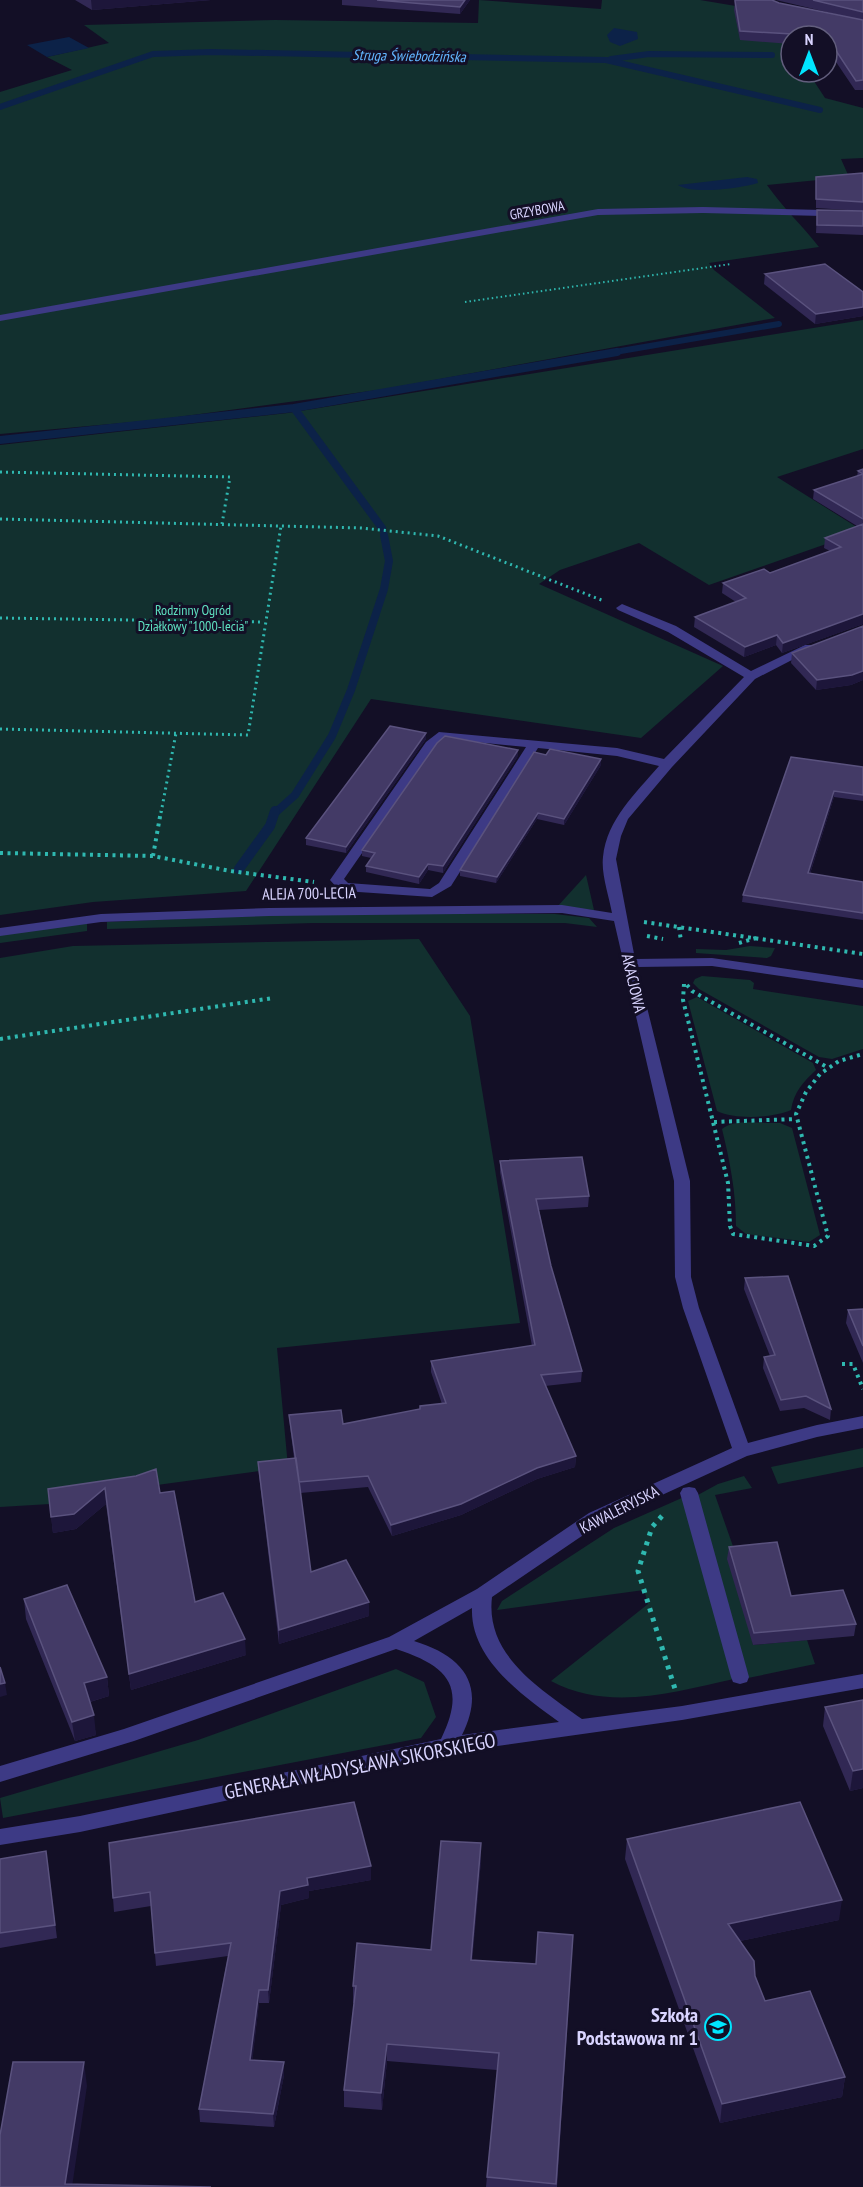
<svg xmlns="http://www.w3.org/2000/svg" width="863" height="2187" viewBox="0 0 863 2187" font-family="'PT Sans Narrow',sans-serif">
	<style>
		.green { fill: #12302f }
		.water { fill: #0c2248 }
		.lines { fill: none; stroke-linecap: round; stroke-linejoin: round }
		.stream-far2 { stroke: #0c2248; stroke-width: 6 }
		.stream-far1 { stroke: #0c2248; stroke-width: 8 }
		.stream { stroke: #0c2248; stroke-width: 10 }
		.path-far3 { stroke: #2fb8b0; stroke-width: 2; stroke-dasharray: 1.5 3; stroke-linecap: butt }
		.path-far2 { stroke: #2fb8b0; stroke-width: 3; stroke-dasharray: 2 4; stroke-linecap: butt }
		.path-far1 { stroke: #2fb8b0; stroke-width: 4; stroke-dasharray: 3 4.5; stroke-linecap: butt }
		.path { stroke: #2fb8b0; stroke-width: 5; stroke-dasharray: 4 6; stroke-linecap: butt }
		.minor { fill: #3d3a85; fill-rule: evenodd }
		.wall { fill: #312854 }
		.shaded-wall { fill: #1d163a }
		.building { fill: #433a66; stroke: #5a527e; stroke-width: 1.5 }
		.labels { text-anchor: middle; stroke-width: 6; stroke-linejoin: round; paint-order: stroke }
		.far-street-label { font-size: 14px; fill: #d9d4ff; stroke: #130f26 }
		.far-park-label { font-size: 14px; fill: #5fe0c0; stroke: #130f26 }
		.far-water-label { font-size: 15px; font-style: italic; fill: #62b6ff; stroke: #130f26 }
		.street-label { font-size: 16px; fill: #d9d4ff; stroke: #130f26 }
		.near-street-label { font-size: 20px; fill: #d9d4ff; stroke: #130f26 }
		.near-poi-label { font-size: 20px; font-weight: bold; fill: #d9d4ff; stroke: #130f26; text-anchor: end }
	</style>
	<rect width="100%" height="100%" fill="#130f26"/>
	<path class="green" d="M479,0L601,9L602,0H700L831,22L827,36H791V72H808L825,98L863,108V158L841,159L849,177L767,185C783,208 802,225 819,247L709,263L714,270L775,318L385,389L155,420L0,434V92L72,70L47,57L109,43L84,25L275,20L478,23Z
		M863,320V449L777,477L863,531L709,585L639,543L560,570L539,584L723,666L641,738L371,699L246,891L93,902L0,915V445L288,413Z
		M586,875L594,910L557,907Z
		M296,914H555L589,918L597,927L565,923H313L107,929V922Z
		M87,923V931L0,943V935Z
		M419,939L470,1016L520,1323L277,1348L288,1467L157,1485L50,1504L0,1507V958L73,946Z
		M750,946L775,948L771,956L767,958L696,953V949L726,950Z
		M702,976L750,980L754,983L753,989L863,1006V1049L832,1059L819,1057L699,989L693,983L695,979Z
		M697,997L813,1063L816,1070C803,1082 794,1092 791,1110C773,1118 736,1120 717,1111L688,1001Z
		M780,1123L792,1128L820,1235L809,1242L746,1234L736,1226C736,1192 730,1162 722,1129C734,1118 764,1124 780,1123Z
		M863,1448V1467L778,1484L771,1467Z
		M744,1476L752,1488L715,1495L735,1552L753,1645L807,1640L815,1664L748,1678L696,1496L718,1484Z
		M684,1497L734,1679C674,1692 609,1712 551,1681L648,1604L644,1590L497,1610L502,1601L614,1528Z
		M396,1669L424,1682L436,1717L421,1738L3,1818L0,1798L198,1740Z"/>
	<path class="water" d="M614,28L637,32L638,39L620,46L610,42L607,35Z
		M69,37L89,48L47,57L27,45Z
		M747,177L757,179L758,183C742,188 692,195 678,185Z"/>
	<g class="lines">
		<path class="stream-far2" d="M611,59L649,54L772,55
			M0,107L153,54L211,52L606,60L820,110
			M609,353L779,324"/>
		<path class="stream-far1" d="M294,408L617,352
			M0,440L294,408L382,528
			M275,813L295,795L332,736L351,690L384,589L389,561L384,535"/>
		<path class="stream" d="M239,869L270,826L275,811"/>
		<path class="path-far3" d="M465,302L731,264"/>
		<path class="path-far2" d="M0,472L230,477L222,524
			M0,519L361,528L438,536L604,601
			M0,618L264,622
			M0,729L248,735L281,526
			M161,813L176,733"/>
		<path class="path-far1" d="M0,853L153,856L230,871L314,882
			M153,856L161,811
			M644,922L863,954
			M679,927L681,941
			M647,936L663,939
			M739,943L756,938
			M684,984L683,1000L728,1183L730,1226L733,1234L814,1246L828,1236L796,1114L806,1092L820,1074L839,1061L863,1054
			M687,985L692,991L827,1067
			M0,1039L273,998
			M714,1122L796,1119
			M842,1364H853L863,1389"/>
		<path class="path" d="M662,1516L652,1527L638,1571L675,1689"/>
		<path class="minor" d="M703,207L863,211V217L703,213L598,215L0,321V315L598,209Z
			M622,604L676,626L751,671L805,645H813L815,648L755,679L672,767L628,819L621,836L616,859L635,959L712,958L863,980V988L712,966L637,967L690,1181L691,1277L699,1308L748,1443L817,1425L863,1416V1428L817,1437L747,1456L601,1523L492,1597C485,1656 541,1689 582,1719L682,1706L863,1674V1688L682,1720L448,1753L80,1832L0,1845V1829L80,1816L441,1739C467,1686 448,1666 396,1649L134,1741L0,1782V1766L124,1729L389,1637L477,1589L589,1513L732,1448L683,1308L675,1277L674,1181L614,921L562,913L269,916L101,922L0,936V928L101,914L269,908L562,905L612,913C609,896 601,874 603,857C607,819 636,793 659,766L617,756L538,748L451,886L432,897L344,891L339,890L330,880L426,742L439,732L617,748L664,759L744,677L668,632L618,610L616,608ZM446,739L526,747L439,883L430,889L348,883L344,879L435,748ZM472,1608C470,1659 523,1696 559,1722L462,1735C487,1685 463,1656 414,1641Z
			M689,1487L695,1488L698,1493L749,1677L747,1682L740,1684L733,1682L731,1677L680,1493L683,1488Z"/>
	</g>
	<path class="wall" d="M75,0H211L92,10Z
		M342,0H470L460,14L342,5Z
		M776,0H863V90H855L834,59H827V36H791V44L740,40L734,10L735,1L779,3L839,15Z
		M863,173V235L816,233L817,210L863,211L816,208V177Z
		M765,274L863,292V316L815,324L764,284Z
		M863,469V624L782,653L776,645L744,657L694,627L695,617L736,602L722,593L723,583L770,573L830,551L824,548L825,538L857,526L813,499L814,490L857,476L858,471Z
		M863,626V680L851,685L816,690L791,663L792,653Z
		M426,733V739L346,853L306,845V838Z
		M518,756L443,873L428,870L419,884L366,872V866L371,858L362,856V850Z
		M791,757L863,767V801L834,797L810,874L863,882V920L742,902L743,895Z
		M601,765L564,825L537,819L496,883L460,876V870Z
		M500,1161L589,1196L588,1207L539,1210L551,1266L582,1371L581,1382L545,1386L576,1456L575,1467L537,1479L461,1515L392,1536L368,1487L300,1493L311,1572L369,1602V1616L279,1644L259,1475L258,1462L294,1458L290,1426L289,1415L343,1424L420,1410L442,1404L431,1372V1361L532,1346L500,1172Z
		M745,1278L831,1409L830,1420L804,1408L780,1411L763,1368L764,1357L770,1356L744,1289Z
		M863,1309V1363L846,1323L848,1310Z
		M48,1489L160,1493L195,1602L246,1655L131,1690L106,1504L76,1529L53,1533Z
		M729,1547L791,1596L856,1624L854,1636L753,1645L727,1559Z
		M24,1599L107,1677L109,1696L90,1702L96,1735L75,1741L26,1619Z
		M863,1700V1788L850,1791L823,1726L825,1707Z
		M627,1839L839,1920L740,1941L765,2001L845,2077L842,2097L720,2123L625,1859Z
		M109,1843L371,1866V1880L309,1891V1898L281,1905L269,2003H259L252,2060L284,2062V2075L274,2127L200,2122L199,2109L228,1956L156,1966L151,1906L114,1912Z
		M481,1843V1860L472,1960L536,1964L573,1935L557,2187H486L497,2070L387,2061L382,2110L344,2107V2090L354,2003H353V1986L431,1950Z
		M46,1851L57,1938L0,1948V1859Z"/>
	<path class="shaded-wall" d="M91,0H211L92,10Z
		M465,0H470L460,14V7Z
		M863,307V316L815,324L816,314Z
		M863,614V624L782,653L783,643Z
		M777,635L776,645L744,657L745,647Z
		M863,671V680L851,685L816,690L817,680Z
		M426,733V739L346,853V847Z
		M518,750V756L443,873V866Z
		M601,759V765L564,825V819Z
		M834,791V797L808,880V873Z
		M538,813L537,819L496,883L497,877Z
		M428,864V870L419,884V877Z
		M576,1456L575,1467L537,1479L461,1515L392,1536L391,1525L537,1468Z
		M105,1488L106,1504L76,1529L53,1533L51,1517Z
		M369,1602V1616L279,1644V1630Z
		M245,1639L246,1655L131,1690L129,1674Z
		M107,1677L109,1696L86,1703L84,1683Z
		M5,1683L7,1695L0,1697V1684Z
		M94,1715L96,1735L75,1741L72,1722Z
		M863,1769V1788L850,1791L853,1771Z
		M481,1843V1860L471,1977V1960Z
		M371,1866V1880L309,1891V1898L281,1905L269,2003L268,1990L280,1891L307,1878Z
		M842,1900L839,1920L726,1944L728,1924Z
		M259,1990V2003L251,2073L250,2060Z
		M387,2044V2061L382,2110L381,2093Z
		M84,2062L87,2086L72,2187L65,2184Z
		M284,2062V2075L274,2127L273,2114Z
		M845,2077L842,2097L720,2123L722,2104Z"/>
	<path class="building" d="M377,0H465L460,7Z
		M735,0H772L779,3L863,20V80L856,81L835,49L827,50V36L740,31L735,1Z
		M813,0H863V12Z
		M863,173V202L816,199V177Z
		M817,210L863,211V226L817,225Z
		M825,264L863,292V307L816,314L765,274Z
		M863,469V474L858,471Z
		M863,474V519L814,490Z
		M863,524V614L783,643L777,635L745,647L695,617L746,598L723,583L764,569L770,573L841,547L825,538Z
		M863,626V671L852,675L817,680L792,653Z
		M390,726L426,733L346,847L306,838Z
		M445,736L518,750L443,866L428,864L419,877L366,866L375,853L362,850L437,743Z
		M550,749L601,759L564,819L538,813L497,877L460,870L534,752L546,755Z
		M791,757L863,767V795L834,791L808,873L863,882V913L743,895Z
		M582,1157L589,1196L536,1199L551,1266L582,1371L541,1375L576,1456L537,1468L461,1504L391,1525L368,1476L299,1482L289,1415L341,1410L343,1424L420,1409V1406L446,1403L431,1361L535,1345L500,1161Z
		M788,1276L831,1409L806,1396L781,1400L764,1357L775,1355L745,1278Z
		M863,1309V1346L848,1310Z
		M296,1458L311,1572L346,1560L369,1602L279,1630L258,1462Z
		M156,1469L160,1493L174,1491L195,1602L223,1593L245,1639L129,1674L105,1488L74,1514L51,1517L48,1489L136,1476Z
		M777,1542L791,1596L843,1590L856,1624L754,1633L729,1547Z
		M67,1585L107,1677L84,1683L94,1715L72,1722L24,1599Z
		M0,1667L5,1683L0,1684Z
		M863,1700V1769L853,1771L825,1707Z
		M354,1802L371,1866L307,1878L308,1885L280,1891L268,1990H259L250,2060L284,2062L273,2114L199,2109L231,1943L155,1953L150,1892L113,1898L109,1843Z
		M800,1802L842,1900L728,1924L754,1961L755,1976L765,2001L810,1991L845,2077L722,2104L627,1839Z
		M441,1841L481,1843L471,1960L536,1964L538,1932L573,1935L556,2184L487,2177L499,2053L387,2044L381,2093L344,2090L356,1986H353L357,1943L431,1950Z
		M46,1851L55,1925L0,1933V1859Z
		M13,2062H84L65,2184L211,2187H0V2135Z"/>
	<defs>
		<symbol id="school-ring" viewBox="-11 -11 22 22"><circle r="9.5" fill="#130f26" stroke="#00e5ff" stroke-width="1.5"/><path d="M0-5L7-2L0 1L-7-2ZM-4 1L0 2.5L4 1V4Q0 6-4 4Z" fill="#00e5ff"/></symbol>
	</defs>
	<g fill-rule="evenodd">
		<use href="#school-ring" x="703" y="2012" width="30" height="30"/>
	</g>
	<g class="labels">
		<g class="far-street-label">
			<text transform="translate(537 210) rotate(-10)" y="5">GRZYBOWA</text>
		</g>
		<g class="far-park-label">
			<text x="193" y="615">Rodzinny Ogród<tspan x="193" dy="16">Działkowy "1000-lecia"</tspan></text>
		</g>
		<g class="far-water-label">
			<text transform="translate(409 56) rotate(1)" y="5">Struga Świebodzińska</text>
		</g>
		<g class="street-label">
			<text transform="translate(309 893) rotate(-1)" y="6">ALEJA 700-LECIA</text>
			<text transform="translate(634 983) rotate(77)" y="6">AKACJOWA</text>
			<text transform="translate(619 1509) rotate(-27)" y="6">KAWALERYJSKA</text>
		</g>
		<g class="near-street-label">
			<text transform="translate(360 1766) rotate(-11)" y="7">GENERAŁA WŁADYSŁAWA SIKORSKIEGO</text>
		</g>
		<g class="near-poi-label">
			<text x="698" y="2022">Szkoła<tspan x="698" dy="23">Podstawowa nr 1</tspan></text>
		</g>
	</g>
	<g transform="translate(809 54)"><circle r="28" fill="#130f26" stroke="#625e7d" stroke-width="1.5"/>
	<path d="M0-4.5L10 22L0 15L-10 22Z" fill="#00e5ff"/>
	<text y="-9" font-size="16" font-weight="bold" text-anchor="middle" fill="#d9d4ff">N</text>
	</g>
</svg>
